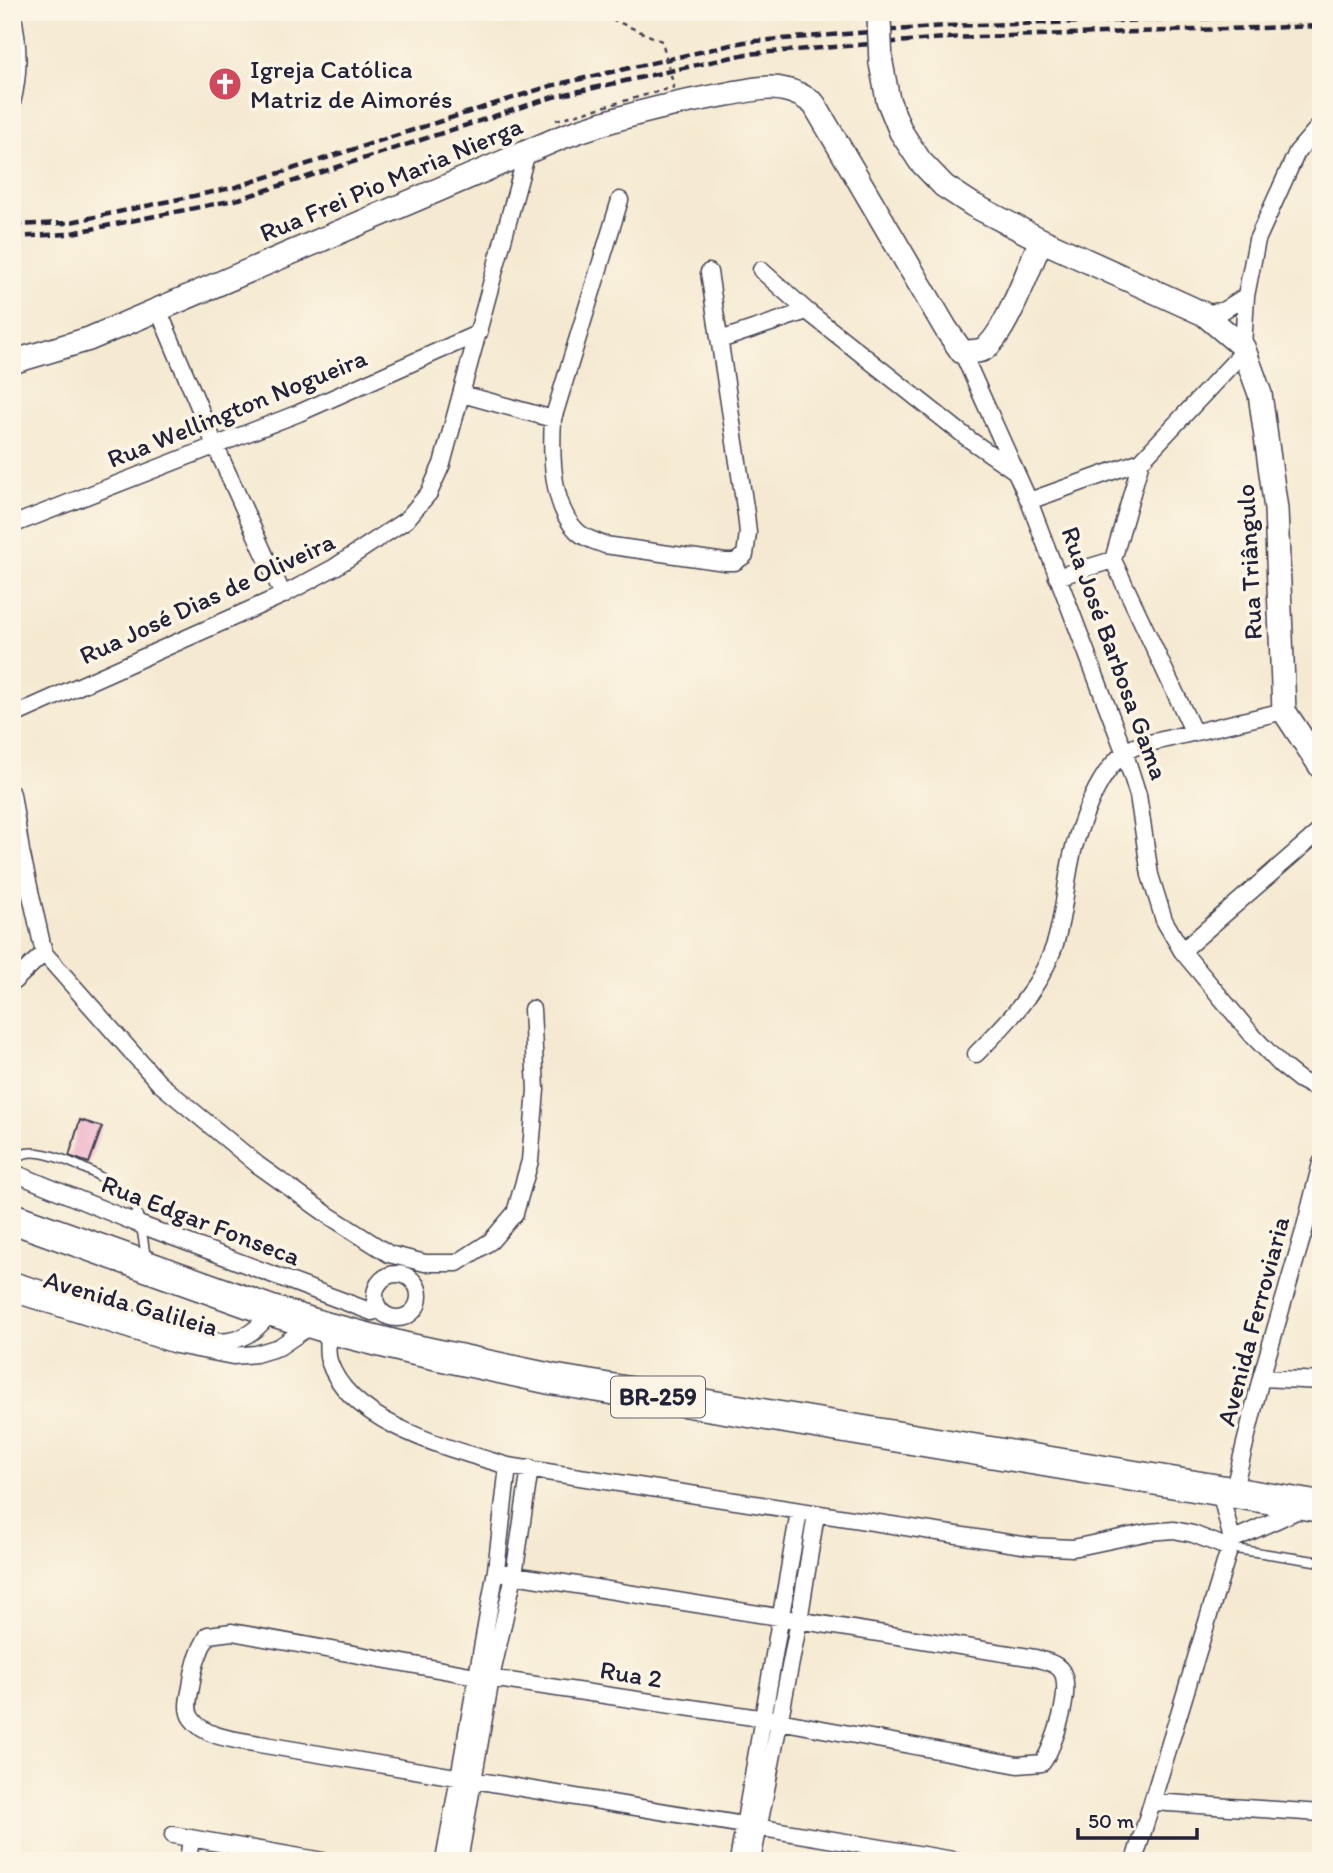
<svg xmlns="http://www.w3.org/2000/svg" width="1333" height="1873" viewBox="0 0 1333 1873" font-family="Itim,sans-serif">
	<style>
		.building { fill: #edaac8 }
		.lines { fill: none; stroke-linecap: round; stroke-linejoin: round }
		.lane-casing { stroke: #424052; stroke-width: 11 }
		.street-casing { stroke: #424052; stroke-width: 19 }
		.secondary-casing { stroke: #424052; stroke-width: 26 }
		.highway-casing { stroke: #424052; stroke-width: 33 }
		.lane { stroke: #fff; stroke-width: 8 }
		.street { stroke: #fff; stroke-width: 16 }
		.secondary { stroke: #fff; stroke-width: 23 }
		.highway { stroke: #fff; stroke-width: 30 }
		.rail { stroke: #22223b; stroke-width: 4.5; stroke-dasharray: 10 5; stroke-linecap: butt }
		.secondary-bridge-casing { stroke: #424052; stroke-width: 26; stroke-linecap: butt }
		.path-bridge { stroke: #424052; stroke-width: 2.5; stroke-dasharray: 5 5; stroke-linecap: butt }
		.secondary-bridge { stroke: #fff; stroke-width: 23 }
		.labels { text-anchor: middle; stroke-width: 7; stroke-linejoin: round; paint-order: stroke }
		.shield { fill: #fcf5e5; stroke: #63616e; stroke-width: 2 }
		.shield-label { font-size: 24px; font-weight: bold; fill: #22223b }
		.poi-label { font-size: 26px; fill: #22223b; stroke: #fcf5e5; text-anchor: start }
		.street-label { font-size: 26px; fill: #22223b; stroke: #fcf5e5 }
	</style>
	<rect width="100%" height="100%" fill="#fcf5e5"/>
	<filter id="ink" filterUnits="userSpaceOnUse"><feTurbulence type="fractalNoise" baseFrequency=".0143" numOctaves="2"/><feDisplacementMap in="SourceGraphic" scale="14" xChannelSelector="R" yChannelSelector="G"/><feConvolveMatrix kernelMatrix="1 2 1 2 8 2 1 2 1" color-interpolation-filters="sRGB"/></filter>
	<filter id="wash" filterUnits="userSpaceOnUse"><feTurbulence type="fractalNoise" baseFrequency=".00686" numOctaves="4" result="noise"/><feDisplacementMap in="SourceGraphic" scale="28" xChannelSelector="R" yChannelSelector="G"/><feGaussianBlur stdDeviation="1.57" result="paint"/><feColorMatrix in="noise" values="0 0 0 0 0 0 0 0 0 0 0 0 0 0 0 0 0 1.4 0 .05"/><feComposite in="paint" operator="in"/></filter>
	<g filter="url(#wash)">
		<rect width="100%" height="100%" fill="#f5ead1"/>
		<g id="blocks">
			<path class="building" d="M1057,12H1143V14L1057,18Z
				M80,1120L102,1127L89,1163L69,1156Z"/>
		</g>
	</g>
	<g filter="url(#ink)">
		<use href="#blocks" fill-opacity="0" stroke="#424052" stroke-width="2"/>
		<g class="lines">
			<defs>
				<path id="lane" d="M12,1160C17,1158 22,1154 27,1153C51,1148 122,1183 133,1204C142,1221 143,1240 146,1258
					M1229,1548L1321,1562"/>
				<path id="street" d="M12,12C19,43 20,72 12,103
					M620,200L553,419C551,452 551,505 576,530C583,538 595,541 605,545L725,562H735L745,555L748,533L746,514L709,272
					M761,270L807,311
					M158,309L215,445L283,595
					M1204,314L1224,310L1246,296
					M720,340L807,311L970,440L1015,471
					M1243,347L1246,296L1257,240L1297,152L1321,124
					M962,352L1029,501L1124,751L1138,795L1150,875L1164,920L1182,951L1253,1036L1281,1065L1300,1080L1321,1091
					M462,394L553,419
					M1029,501L1141,461
					M12,525L299,413L479,333
					M1057,577L1113,560
					M12,716L283,595L335,567L406,520L429,493L442,464L527,152
					M1194,733L1113,560L1141,461L1244,351
					M12,794L21,851L44,953L159,1083L258,1165L328,1215L389,1254L425,1263H457L491,1241L515,1213L530,1161L536,1090L532,1009
					M1182,951L1321,830
					M12,983L44,953
					M976,1054C1008,1022 1039,990 1054,947C1065,914 1065,880 1074,847C1083,815 1104,758 1137,746L1284,711
					M12,1172L141,1225L372,1312
					M375 1296a22 22 0 1 1 44 0a22 22 0 1 1-44 0Z
					M12,1280C52,1292 91,1305 130,1318C160,1328 197,1345 229,1341C249,1338 261,1325 272,1311
					M12,1293L176,1345L233,1356L256,1354L279,1347L313,1324
					M328,1328C328,1338 326,1351 329,1361C349,1424 452,1449 508,1466L1029,1546L1073,1548L1149,1532L1174,1530L1193,1534L1229,1548
					M1261,1378L1321,1381
					M1220,1491L1232,1540
					M1233,1493L1261,1378L1304,1231L1321,1163
					M1232,1540L1303,1508
					M496,1570L514,1575L1035,1658C1043,1661 1054,1662 1060,1669C1075,1685 1054,1748 1042,1763L1018,1765L779,1721L476,1676L232,1632L208,1635C198,1652 193,1667 191,1687C189,1697 185,1710 192,1719C205,1738 238,1740 259,1744L959,1861
					M1153,1802L1321,1813
					M173,1835L323,1861
					M188,1861L191,1838
					M444,1861L496,1570L508,1466
					M459,1861L491,1678L514,1575L530,1468
					M738,1861L799,1512
					M752,1861L799,1621L816,1514
					M1134,1861L1232,1540"/>
				<path id="secondary" d="M881,63L888,100L901,132L920,161L944,186L973,205L1041,240L1204,314L1243,347L1260,394L1276,509L1284,711L1321,767
					M12,362L89,339L562,137C616,117 670,104 728,94C746,91 767,85 786,90C797,92 805,97 814,104L946,329L962,352C969,352 978,352 984,349C1005,336 1030,265 1041,240"/>
				<path id="highway" d="M12,1218L272,1311L328,1328L406,1348L551,1379L1321,1507"/>
			</defs>
			<use href="#lane" class="lane-casing"/>
			<use href="#street" class="street-casing"/>
			<use href="#secondary" class="secondary-casing"/>
			<use href="#highway" class="highway-casing"/>
			<use href="#lane" class="lane"/>
			<use href="#street" class="street"/>
			<use href="#secondary" class="secondary"/>
			<use href="#highway" class="highway"/>
			<path class="rail" d="M12,225L66,223L236,187L550,86L744,42L945,26L1321,15
				M12,237L67,234L239,199L553,97L746,54L945,38L1321,26"/>
			<defs>
				<path id="secondary-bridge" d="M879,18L881,63"/>
			</defs>
			<use href="#secondary-bridge" class="secondary-bridge-casing"/>
			<path class="path-bridge" d="M556,120L674,87L662,41L595,12"/>
			<use href="#secondary-bridge" class="secondary-bridge"/>
		</g>
	</g>
	<defs>
		<symbol id="church-disc" viewBox="-11 -11 22 22"><circle r="9.5" fill="#d1495b" stroke="#fcf5e5"/><path d="M-1.2-6h2.4v3.5h3.3v2.4h-3.3V6h-2.4V-.1h-3.3v-2.4h3.3Z" fill="#fff"/></symbol>
	</defs>
	<g fill-rule="evenodd">
		<use href="#church-disc" x="206" y="65" width="38" height="38"/>
	</g>
	<g class="labels">
		<rect class="shield" x="611" y="1376.5" width="94" height="41" rx="5"/>
		<g class="shield-label">
			<text x="658" y="1405">BR-259</text>
		</g>
		<g class="poi-label">
			<text x="250" y="78">Igreja Católica<tspan x="250" dy="30">Matriz de Aimorés</tspan></text>
		</g>
		<g class="street-label">
			<text transform="translate(391 179) rotate(-23)" y="9">Rua Frei Pio Maria Nierga</text>
			<text transform="translate(237 408) rotate(-22)" y="9">Rua Wellington Nogueira</text>
			<text transform="translate(1249 562) rotate(-93)" y="9">Rua Triângulo</text>
			<text transform="translate(207 598) rotate(-25)" y="9">Rua José Dias de Oliveira</text>
			<text transform="translate(1115 653) rotate(70)" y="9">Rua José Barbosa Gama</text>
			<text transform="translate(201 1220) rotate(21)" y="9">Rua Edgar Fonseca</text>
			<text transform="translate(131 1303) rotate(16)" y="9">Avenida Galileia</text>
			<text transform="translate(1253 1321) rotate(-75)" y="9">Avenida Ferroviaria</text>
			<text transform="translate(631 1674) rotate(9)" y="9">Rua 2</text>
		</g>
	</g>
	<rect width="1333" height="1873" fill="none" stroke="#fcf5e5" stroke-width="42"/>
	<path d="M1078 1828v10h119v-10" fill="none" stroke="#22223b" stroke-width="3.5"/>
	<text x="1088" y="1828" font-size="21" fill="#22223b" stroke="#fcf5e5" stroke-width="5" paint-order="stroke">50 m</text>
</svg>
